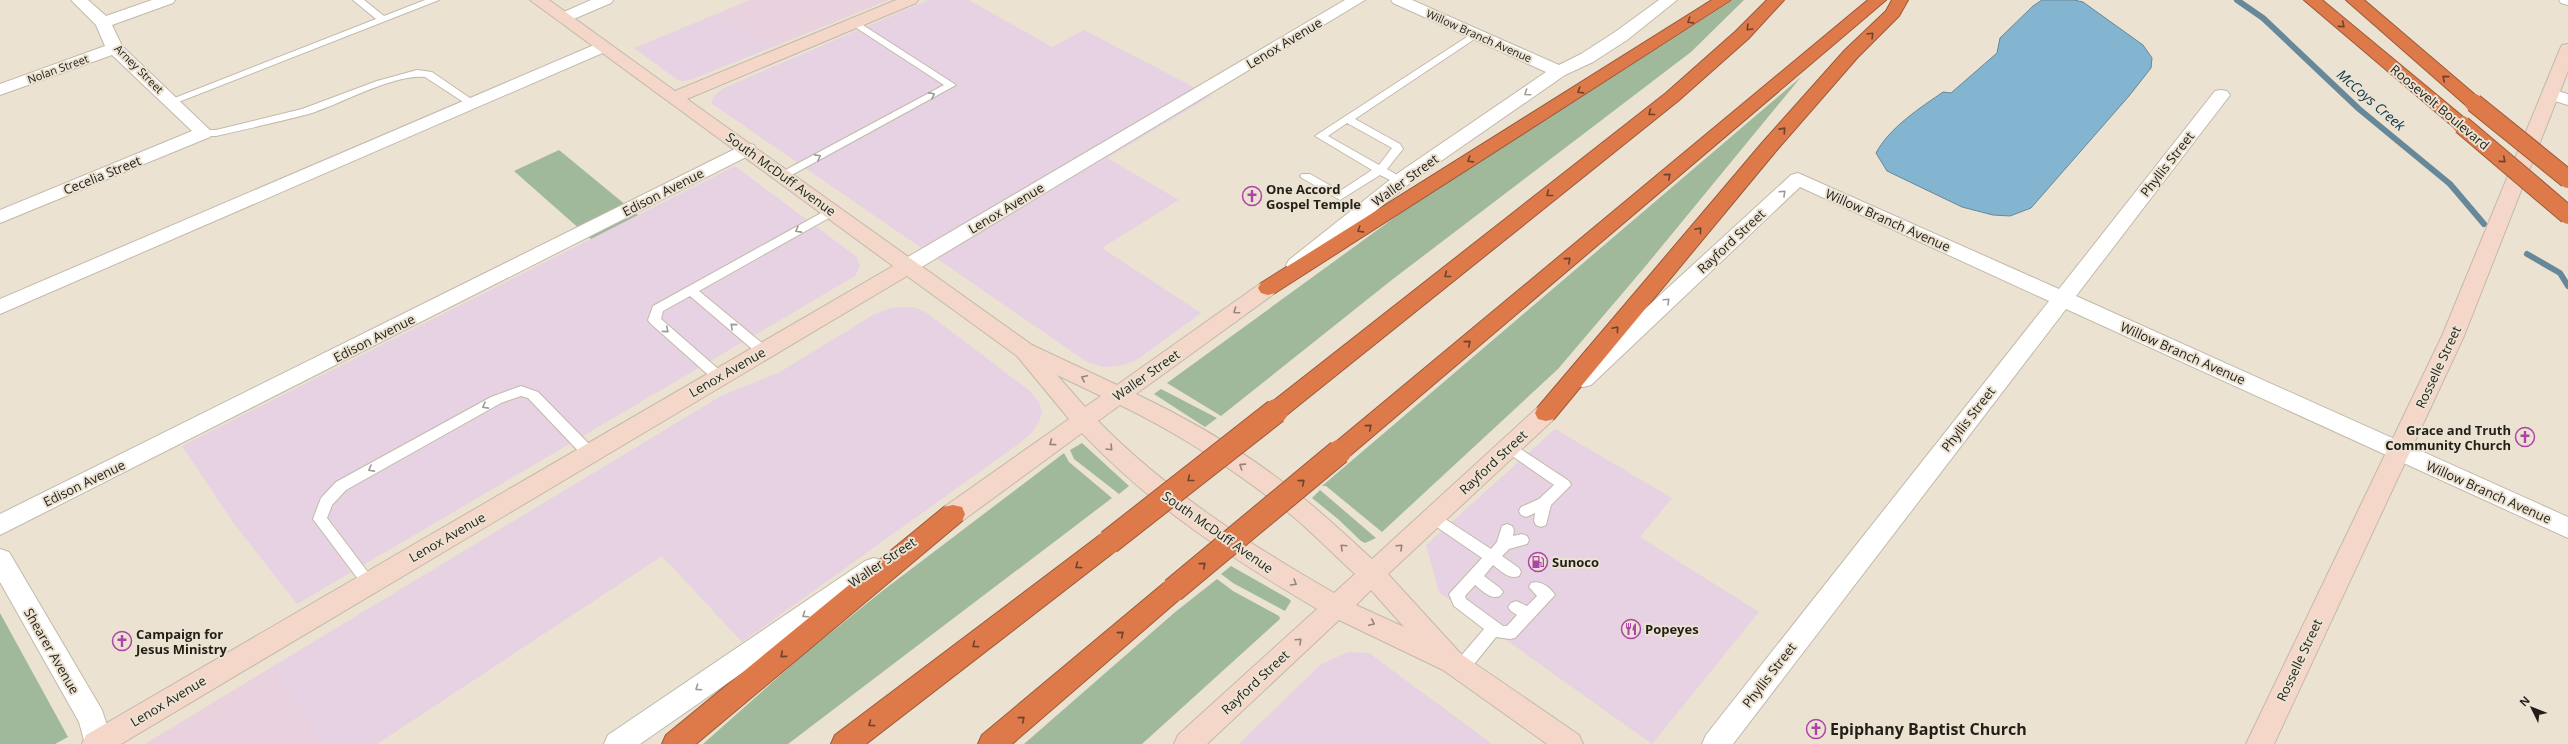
<svg xmlns="http://www.w3.org/2000/svg" width="2568" height="744" viewBox="0 0 2568 744" font-family="'Open Sans',sans-serif">
	<style>
		.commercial { fill: #e6d2e2 }
		.industrial { fill: #e9d2de }
		.green { fill: #a0b99b }
		.water { fill: #83b5d0; stroke: #689 }
		.lines { fill: none; stroke-linecap: round; stroke-linejoin: round }
		.stream { stroke: #689; stroke-width: 6 }
		.lane-casing { stroke: #c2b9aa; stroke-width: 2 }
		.street-casing { stroke: #c2b9aa; stroke-width: 2 }
		.secondary-casing { stroke: #c2b9aa; stroke-width: 2 }
		.highway-casing { stroke: #9c5a39; stroke-width: 2 }
		.lane { fill: #fff; fill-rule: evenodd }
		.street { fill: #fff; fill-rule: evenodd }
		.secondary { fill: #f5d7c9; fill-rule: evenodd }
		.highway { fill: #de794a; fill-rule: evenodd }
		.highway-bridge-far1-casing { stroke: #9c5a39; stroke-width: 20; stroke-linecap: butt }
		.highway-bridge-casing { stroke: #9c5a39; stroke-width: 26; stroke-linecap: butt }
		.highway-bridge-far1 { stroke: #de794a; stroke-width: 18 }
		.highway-bridge { stroke: #de794a; stroke-width: 24 }
		.oneway { stroke: #6d432d }
		.oneway2 { stroke: #9c9a98 }
		.oneway3 { stroke: #96847a }
		.labels { text-anchor: middle; stroke-width: 4; stroke-linejoin: round; paint-order: stroke }
		.far-street-label { font-size: 11px; fill: #221f19; stroke: #ebe2d2 }
		.street-label { font-size: 13px; fill: #221f19; stroke: #ebe2d2 }
		.poi-label { font-size: 13px; font-weight: bold; fill: #221f19; stroke: #ebe2d2; text-anchor: start }
		.water-label { font-size: 14px; font-style: italic; fill: #093549; stroke: #ebe2d2 }
		.near-poi-label { font-size: 16px; font-weight: bold; fill: #221f19; stroke: #ebe2d2; text-anchor: start }
	</style>
	<rect width="100%" height="100%" fill="#ebe2d2"/>
	<path class="commercial" d="M928,0H969L1052,47L1084,30L1211,96L1107,158L1179,200L1102,248L1201,313L1138,359L1124,365L1104,367L1087,362L711,103L714,96L724,88Z
		M719,13L773,47L690,80L683,81L676,79L634,48Z
		M735,166L857,257L860,267L855,276L297,604L232,521L182,446Z
		M900,307H914L927,313L1030,391L1039,402L1042,412L1039,422L1032,433L1020,443L742,642L662,556L377,744H323L270,668L721,396L780,372L873,315L890,308Z
		M1555,429L1672,498L1640,537L1759,612L1652,744L1439,592L1426,545Z
		M1348,652L1369,653L1492,744H1239L1320,665Z"/>
	<path class="industrial" d="M749,0H889L773,47L719,13Z
		M270,668L323,744H145Z"/>
	<path class="green" d="M1733,0H1744L1691,52L1393,279L1221,416L1167,383L1409,207Z
		M1801,77L1644,268L1558,369L1382,532L1326,486H1322Z
		M559,150L638,215L591,239L514,171Z
		M1161,389L1217,418L1205,427L1154,394Z
		M1082,443L1129,486L1119,494L1074,459L1070,450Z
		M1064,453L1069,462L1112,498L788,744H703L803,655L881,592Z
		M1320,490L1376,538L1365,543L1361,541L1338,519L1312,498Z
		M1231,566L1289,599L1291,601L1285,611L1233,583L1221,574Z
		M1217,579L1233,591L1279,616L1280,619L1142,744H1024L1174,613Z
		M0,613L68,737L55,744H0Z"/>
	<path class="water" d="M2042,0H2074L2083,2L2143,45L2152,58L2151,68L2129,96L2031,208L2010,216L1993,215L1962,207L1887,171L1876,153C1890,127 1920,108 1943,92L1951,93L1997,53L2000,38L2033,6Z"/>
	<g class="lines">
		<path class="stream" d="M2237,0L2263,18L2359,109L2450,184L2484,224
			M2527,254L2560,273L2568,286"/>
		<defs>
			<path id="lane" d="M353,0H364L384,16L425,0H439L176,103H168L167,101L376,19Z
				M855,20L956,85L788,177H780L778,175L780,173L944,85L852,25L850,23Z
				M1476,31L1481,34L1479,36L1355,119L1400,144L1403,149L1387,169L1404,179L1406,181L1404,183H1396L1380,175L1340,200L1302,178L1300,176L1302,174H1310L1340,191L1372,170L1315,136ZM1347,123L1392,148L1379,165L1328,136Z
				M417,70L432,72L477,103L476,105H468L425,77C393,74 341,104 309,114C278,122 247,129 216,136H204L199,133L204,130H216L302,109L377,81Z
				M832,207L838,211L836,214L699,291L768,348L769,351L768,354H758L690,296L663,311L661,319L724,374L726,377L719,382L714,380L650,323L648,320L653,306Z
				M521,386L538,392L594,449L596,453L594,457H584L528,398L521,396L501,403L346,490L332,505L327,518L376,583L374,587L369,589L364,587L313,519L321,498L336,482L491,397Z
				M1510,442L1569,481L1571,485L1551,505L1546,525L1541,527L1536,525L1534,521L1535,513L1526,517L1521,515L1519,511L1521,507L1539,499L1554,485L1505,451L1503,447L1505,443Z
				M1433,511L1491,549L1497,542L1502,526L1507,524L1512,526L1514,530L1513,536L1522,534L1527,536L1529,540L1527,544L1509,549L1502,556L1519,568L1521,572L1519,576C1509,580 1501,571 1493,565L1484,576L1500,588L1503,592L1500,596C1490,600 1483,591 1475,585L1465,596L1466,599L1503,626H1507L1517,615L1511,611L1508,607L1511,603L1516,601L1527,606L1537,596L1529,587L1531,583C1540,580 1550,587 1555,595L1515,638L1510,639L1496,637L1467,673L1461,675L1455,673L1453,668L1455,663L1484,629L1454,606L1449,594L1482,558L1428,521L1426,517L1428,513Z"/>
			<path id="street" d="M71,0H88L106,16L152,0H175L173,3L112,25L122,46L213,133L210,137L0,223V210L192,131L112,55L0,95V84L105,46L96,25Z
				M591,0H613L611,3L569,21L563,23L555,18L557,15Z
				M1345,0H1365L915,271L908,273L901,271L898,266L901,261Z
				M1391,0H1412L1559,65L1581,54L1615,32L1659,0H1677L1627,40L1593,62L1565,75L1415,179L1303,270L1296,272L1289,270L1286,265L1289,260L1401,171L1546,72L1393,3Z
				M2559,0H2568V5L2561,3Z
				M601,42L607,43L609,47L607,51L0,314V299Z
				M2551,89L2568,94V105L2545,98L2542,94L2545,90Z
				M2221,90L2227,91L2230,95L2227,99L2076,296L2568,517V538L2066,309L1733,744H1702L1706,735L2049,301L1800,187L1591,385L1583,387L1575,385L1572,379L1575,373L1791,175L1798,173L2059,289L2215,91Z
				M747,143L754,145L756,149L754,153L0,535V514Z
				M0,549L9,552L102,710L113,744H85L79,722L0,582Z
				M874,558L883,561L887,568L883,575L640,744H604L608,735L865,561Z"/>
			<path id="secondary" d="M530,0H549L675,91L896,0H918L916,3L687,99L1032,345L1117,385L1261,283L1268,281L1275,283L1278,288L1275,293L1136,394C1195,422 1258,460 1308,502C1330,520 1351,540 1372,559L1538,407L1546,405L1554,407L1557,413L1554,419L1388,574L1461,654L1579,735L1583,744H1547L1443,670L1339,620L1207,744H1174L1178,735L1317,609C1231,558 1151,506 1082,433L962,521L953,523L944,521L941,514L944,507L1069,419L1017,356L907,276L121,744H82L86,735L893,266ZM1057,375L1101,396L1085,407ZM1120,405C1180,434 1238,472 1290,514C1313,533 1333,554 1355,574L1334,593C1249,544 1168,492 1098,421ZM1371,590L1404,627L1356,605Z
				M2568,44V71L2464,336L2274,744H2246L2442,336L2560,49L2562,45Z"/>
			<path id="highway" d="M1712,0H1731L1275,293L1268,295L1261,293L1258,288L1261,283Z
				M1767,0H1784L1748,39L1678,101L1284,417L1276,419L1268,417L1265,411L1268,405L1666,93L1736,31Z
				M1868,0H1886L1347,458L1339,461L1331,458L1327,452L1331,446Z
				M1892,0H1908L1899,16L1857,58L1776,151L1554,419L1546,421L1538,419L1535,413L1538,407L1762,143L1845,50L1886,11Z
				M2304,0H2322L2468,121L2471,125L2468,129H2456Z
				M2346,0H2364L2480,99L2483,103L2480,107H2468Z
				M953,505L962,507L965,514L962,521L696,744H662L666,735L944,507Z
				M1109,532L1118,535L1121,542L1118,549L866,744H831L835,735L1100,535Z
				M1173,580L1182,583L1186,590L1182,597L1012,744H978L982,735L1164,583Z"/>
		</defs>
		<use href="#lane" class="lane-casing"/>
		<use href="#street" class="street-casing"/>
		<use href="#secondary" class="secondary-casing"/>
		<use href="#highway" class="highway-casing"/>
		<use href="#lane" class="lane"/>
		<use href="#street" class="street"/>
		<use href="#secondary" class="secondary"/>
		<use href="#highway" class="highway"/>
		<defs>
			<path id="highway-bridge-far1" d="M2474,103L2568,179
				M2462,125L2568,215"/>
			<path id="highway-bridge" d="M1109,542L1276,411
				M1173,590L1339,452"/>
		</defs>
		<use href="#highway-bridge-far1" class="highway-bridge-far1-casing"/>
		<use href="#highway-bridge" class="highway-bridge-casing"/>
		<use href="#highway-bridge-far1" class="highway-bridge-far1"/>
		<use href="#highway-bridge" class="highway-bridge"/>
	</g>
	<defs><path id="oneway-chevron" d="M-2-3.5L2.5 0L-2 3.5" fill="none" stroke-width="1.6" stroke-linecap="round" stroke-linejoin="round"/></defs>
	<g class="oneway">
		<use href="#oneway-chevron" transform="translate(1690 21) rotate(148)"/>
		<use href="#oneway-chevron" transform="translate(2342 25) rotate(40)"/>
		<use href="#oneway-chevron" transform="translate(1749 28) rotate(134)"/>
		<use href="#oneway-chevron" transform="translate(1871 35) rotate(-45)"/>
		<use href="#oneway-chevron" transform="translate(2445 78) rotate(-140)"/>
		<use href="#oneway-chevron" transform="translate(1580 91) rotate(148)"/>
		<use href="#oneway-chevron" transform="translate(1651 113) rotate(142)"/>
		<use href="#oneway-chevron" transform="translate(1783 130) rotate(-48)"/>
		<use href="#oneway-chevron" transform="translate(1470 160) rotate(148)"/>
		<use href="#oneway-chevron" transform="translate(2503 160) rotate(40)"/>
		<use href="#oneway-chevron" transform="translate(1668 176) rotate(-40)"/>
		<use href="#oneway-chevron" transform="translate(1549 194) rotate(142)"/>
		<use href="#oneway-chevron" transform="translate(1360 230) rotate(148)"/>
		<use href="#oneway-chevron" transform="translate(1699 230) rotate(-50)"/>
		<use href="#oneway-chevron" transform="translate(1568 260) rotate(-40)"/>
		<use href="#oneway-chevron" transform="translate(1447 275) rotate(142)"/>
		<use href="#oneway-chevron" transform="translate(1616 329) rotate(-50)"/>
		<use href="#oneway-chevron" transform="translate(1468 343) rotate(-40)"/>
		<use href="#oneway-chevron" transform="translate(1369 427) rotate(-40)"/>
		<use href="#oneway-chevron" transform="translate(1190 479) rotate(142)"/>
		<use href="#oneway-chevron" transform="translate(1302 482) rotate(-40)"/>
		<use href="#oneway-chevron" transform="translate(1203 565) rotate(-40)"/>
		<use href="#oneway-chevron" transform="translate(1078 566) rotate(143)"/>
		<use href="#oneway-chevron" transform="translate(1121 634) rotate(-40)"/>
		<use href="#oneway-chevron" transform="translate(975 645) rotate(143)"/>
		<use href="#oneway-chevron" transform="translate(783 655) rotate(140)"/>
		<use href="#oneway-chevron" transform="translate(1022 719) rotate(-40)"/>
		<use href="#oneway-chevron" transform="translate(871 724) rotate(143)"/>
	</g>
	<g class="oneway2">
		<use href="#oneway-chevron" transform="translate(1527 93) rotate(145)"/>
		<use href="#oneway-chevron" transform="translate(932 95) rotate(-28)"/>
		<use href="#oneway-chevron" transform="translate(818 157) rotate(-28)"/>
		<use href="#oneway-chevron" transform="translate(1783 193) rotate(-43)"/>
		<use href="#oneway-chevron" transform="translate(798 230) rotate(151)"/>
		<use href="#oneway-chevron" transform="translate(1667 301) rotate(-43)"/>
		<use href="#oneway-chevron" transform="translate(733 326) rotate(-139)"/>
		<use href="#oneway-chevron" transform="translate(666 330) rotate(41)"/>
		<use href="#oneway-chevron" transform="translate(485 406) rotate(151)"/>
		<use href="#oneway-chevron" transform="translate(371 469) rotate(151)"/>
		<use href="#oneway-chevron" transform="translate(805 615) rotate(146)"/>
		<use href="#oneway-chevron" transform="translate(698 688) rotate(146)"/>
	</g>
	<g class="oneway3">
		<use href="#oneway-chevron" transform="translate(1236 311) rotate(145)"/>
		<use href="#oneway-chevron" transform="translate(1084 378) rotate(-155)"/>
		<use href="#oneway-chevron" transform="translate(1052 443) rotate(144)"/>
		<use href="#oneway-chevron" transform="translate(1110 448) rotate(45)"/>
		<use href="#oneway-chevron" transform="translate(1242 466) rotate(-147)"/>
		<use href="#oneway-chevron" transform="translate(1343 547) rotate(-137)"/>
		<use href="#oneway-chevron" transform="translate(1400 547) rotate(-43)"/>
		<use href="#oneway-chevron" transform="translate(1294 583) rotate(30)"/>
		<use href="#oneway-chevron" transform="translate(1372 623) rotate(25)"/>
		<use href="#oneway-chevron" transform="translate(1299 641) rotate(-43)"/>
	</g>
	<defs>
		<symbol id="church-ring" viewBox="-11 -11 22 22"><circle r="9.5" fill="#ebe2d2" stroke="#ad44a6" stroke-width="1.5"/><path d="M-1.2-6h2.4v3.5h3.3v2.4h-3.3V6h-2.4V-.1h-3.3v-2.4h3.3Z" fill="#ad44a6"/></symbol>
		<symbol id="fuel-ring" viewBox="-11 -11 22 22"><circle r="9.5" fill="#ebe2d2" stroke="#ad44a6" stroke-width="1.5"/><path d="M-5.5-6h7V0h2V4h1.3V-2.5L3-4.5l.8-.8L6-3V5H2.5V1h-1V6h-7ZM-4.2-4.7v3.2H.2V-4.7Z" fill="#ad44a6"/></symbol>
		<symbol id="restaurant-ring" viewBox="-11 -11 22 22"><circle r="9.5" fill="#ebe2d2" stroke="#ad44a6" stroke-width="1.5"/><path d="M-5-6h1v4h1v-4h1v4h1v-4h1v5L-1.5 .5V6h-2V.5L-5-1ZM5-6V6H3V1.5H1.5Q1.5-4 5-6Z" fill="#ad44a6"/></symbol>
	</defs>
	<g fill-rule="evenodd">
		<use href="#church-ring" x="1241" y="185" width="22" height="22"/>
		<use href="#church-ring" x="2514" y="426" width="22" height="22"/>
		<use href="#fuel-ring" x="1527" y="551" width="22" height="22"/>
		<use href="#restaurant-ring" x="1620" y="618" width="22" height="22"/>
		<use href="#church-ring" x="111" y="630" width="22" height="22"/>
		<use href="#church-ring" x="1805" y="718" width="22" height="22"/>
	</g>
	<g class="labels">
		<g class="far-street-label">
			<text transform="translate(1479 36) rotate(24)" y="4">Willow Branch Avenue</text>
			<text transform="translate(58 69) rotate(-20)" y="4">Nolan Street</text>
			<text transform="translate(139 69) rotate(45)" y="4">Arney Street</text>
		</g>
		<g class="street-label">
			<text transform="translate(1284 43) rotate(-31)" y="5">Lenox Avenue</text>
			<text transform="translate(2440 107) rotate(40)" y="5">Roosevelt Boulevard</text>
			<text transform="translate(2167 164) rotate(-52)" y="5">Phyllis Street</text>
			<text transform="translate(781 174) rotate(36)" y="5">South McDuff Avenue</text>
			<text transform="translate(102 175) rotate(-22)" y="5">Cecelia Street</text>
			<text transform="translate(1405 180) rotate(-36)" y="5">Waller Street</text>
			<text transform="translate(663 192) rotate(-27)" y="5">Edison Avenue</text>
			<text transform="translate(1006 208) rotate(-31)" y="5">Lenox Avenue</text>
			<text transform="translate(1888 220) rotate(24)" y="5">Willow Branch Avenue</text>
			<text transform="translate(1731 241) rotate(-43)" y="5">Rayford Street</text>
			<text transform="translate(374 338) rotate(-27)" y="5">Edison Avenue</text>
			<text transform="translate(2183 353) rotate(24)" y="5">Willow Branch Avenue</text>
			<text transform="translate(2438 367) rotate(-65)" y="5">Rosselle Street</text>
			<text transform="translate(727 372) rotate(-30)" y="5">Lenox Avenue</text>
			<text transform="translate(1146 375) rotate(-35)" y="5">Waller Street</text>
			<text transform="translate(1968 419) rotate(-52)" y="5">Phyllis Street</text>
			<text transform="translate(1493 462) rotate(-43)" y="5">Rayford Street</text>
			<text transform="translate(84 483) rotate(-26)" y="5">Edison Avenue</text>
			<text transform="translate(2489 492) rotate(24)" y="5">Willow Branch Avenue</text>
			<text transform="translate(1218 532) rotate(35)" y="5">South McDuff Avenue</text>
			<text transform="translate(447 537) rotate(-30)" y="5">Lenox Avenue</text>
			<text transform="translate(882 562) rotate(-34)" y="5">Waller Street</text>
			<text transform="translate(52 651) rotate(60)" y="5">Shearer Avenue</text>
			<text transform="translate(2299 660) rotate(-65)" y="5">Rosselle Street</text>
			<text transform="translate(1769 675) rotate(-52)" y="5">Phyllis Street</text>
			<text transform="translate(1255 682) rotate(-43)" y="5">Rayford Street</text>
			<text transform="translate(168 701) rotate(-31)" y="5">Lenox Avenue</text>
		</g>
		<g class="poi-label">
			<text x="1266" y="194">One Accord<tspan x="1266" dy="15">Gospel Temple</tspan></text>
			<text x="2511" y="435" text-anchor="end">Grace and Truth<tspan x="2511" dy="15">Community Church</tspan></text>
			<text x="1552" y="567">Sunoco</text>
			<text x="1645" y="634">Popeyes</text>
			<text x="136" y="639">Campaign for<tspan x="136" dy="15">Jesus Ministry</tspan></text>
		</g>
		<g class="water-label">
			<text transform="translate(2371 100) rotate(41)" y="5">McCoys Creek</text>
		</g>
		<g class="near-poi-label">
			<text x="1830" y="735">Epiphany Baptist Church</text>
		</g>
	</g>
	<g transform="translate(2532 708) rotate(313)" stroke="#ebe2d2" stroke-width="3" paint-order="stroke">
	<path d="M0-3L7 15L0 10L-7 15Z" fill="#221f19"/>
	<text y="-6" font-size="11" font-weight="bold" text-anchor="middle" fill="#221f19">N</text>
	</g>
</svg>
